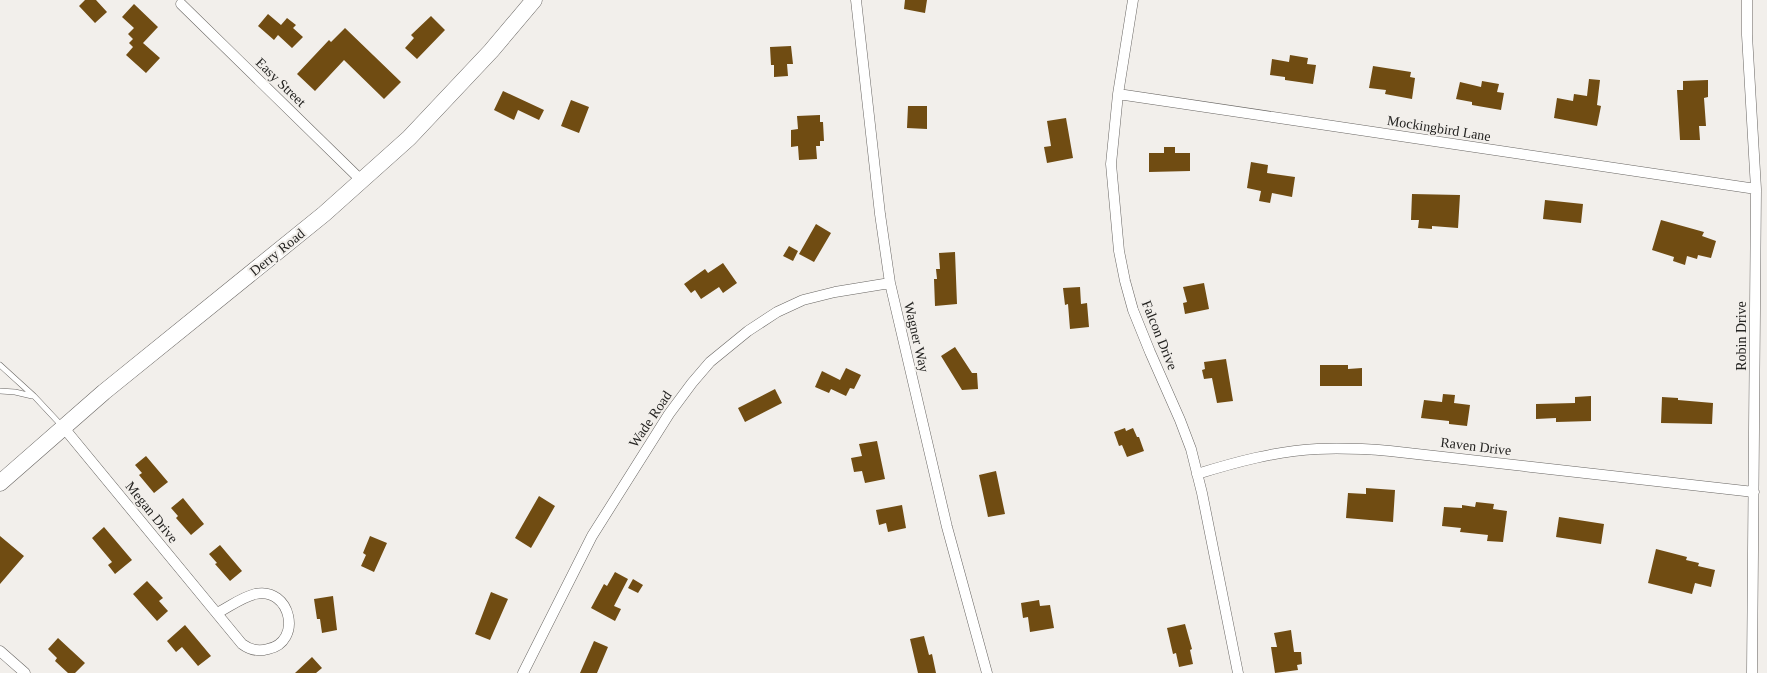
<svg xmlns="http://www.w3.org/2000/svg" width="1767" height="673" viewBox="0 0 1767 673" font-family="Georgia,serif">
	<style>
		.building { fill: #704c12 }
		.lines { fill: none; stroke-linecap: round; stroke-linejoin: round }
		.service-casing { stroke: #686562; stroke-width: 6 }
		.minor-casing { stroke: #686562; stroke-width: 11 }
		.primary-casing { stroke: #686562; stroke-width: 17 }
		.service { stroke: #fff; stroke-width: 5 }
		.minor { stroke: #fff; stroke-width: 10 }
		.primary { stroke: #fff; stroke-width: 16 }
		.labels { text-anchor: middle; stroke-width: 4; stroke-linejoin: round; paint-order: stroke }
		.street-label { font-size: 14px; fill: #242321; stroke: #f2efeb }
	</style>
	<rect width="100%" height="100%" fill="#f2efeb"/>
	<path class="building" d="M85,0H96L107,12L95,23L79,6Z
		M905,0H927L925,13L904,9Z
		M134,4L158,27L143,43L160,58L146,73L126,55L133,47L129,43L133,39L128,34L134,28L122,17Z
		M268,14L281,25L287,18L296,25L293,28L303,37L292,48L278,35L274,40L258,26Z
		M431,16L445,30L417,59L405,48L414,38L411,35Z
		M345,28L401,82L384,99L344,60L315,91L297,74L329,40L331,42Z
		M791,46L793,64H787L788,76L774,77V65H771L770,47Z
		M1290,55L1308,58L1307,64L1316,65L1313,84L1285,80V77L1270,75L1272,59L1289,62Z
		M1373,66L1411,72L1410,77L1415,78L1412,99L1385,94L1386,90L1369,88Z
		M1589,79L1600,80L1597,105L1601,106L1597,126L1554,118L1557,98L1573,101L1574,94L1587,96Z
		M1708,80V97L1704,98L1706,126H1699L1700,140H1680L1677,90H1683V81Z
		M1482,81L1499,84L1497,92L1504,93L1501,110L1472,105V102L1456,99L1460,82L1481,87Z
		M503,91L544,110L539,120L518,110L514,120L494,110Z
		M571,100L589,107L579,133L561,126Z
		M908,106H927V129L907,128Z
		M820,115V122H823L824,141H820V146H816L817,159L799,160L798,146L791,147V130L798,129L797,116Z
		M1066,118L1073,158L1047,163L1044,147L1051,146L1047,121Z
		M1164,147H1175V153H1190V171L1149,172V153H1164Z
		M1251,162L1268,165L1267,173L1295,177L1292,197L1272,193L1270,203L1259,201L1261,191L1247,188Z
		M1412,194L1460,195L1458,228L1432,226V229L1418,228L1419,220H1411Z
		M1545,200L1583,204L1581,223L1543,219Z
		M1661,220L1704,232L1702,236L1716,241L1711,258L1698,255L1697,259L1687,256L1685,265L1673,261L1674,257L1652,250Z
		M816,224L831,233L814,262L799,254Z
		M789,246L798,251L793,261L783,256Z
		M955,252L957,304L935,306L934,279H937L936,269H940L939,253Z
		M723,263L737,283L723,293L719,287L701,299L695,290L691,293L684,284L705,269L708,273Z
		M1204,283L1209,309L1185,314L1183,303L1187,302L1183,287Z
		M1080,287L1081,304L1087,303L1089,327L1070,329L1068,304L1065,305L1063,288Z
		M955,347L972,373H977L978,389L962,390L941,356Z
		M1226,359L1233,401L1217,403L1212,378L1204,379L1202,370L1205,369L1204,362Z
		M1320,365H1348V369L1362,368V386H1320Z
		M846,368L861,375L854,389L850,388L846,396L831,389L829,393L815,387L822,371L840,380Z
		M775,389L782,403L745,422L738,408Z
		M1443,394L1455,395L1454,403L1470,405L1467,426L1449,424V421L1421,418L1424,400L1442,402Z
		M1591,396V421L1556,422V418L1536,419V404L1575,403V397Z
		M1662,397L1678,398V400L1713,403L1712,424L1661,423Z
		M1125,428L1126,431L1133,428L1137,437H1139L1144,451L1127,457L1122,445L1119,446L1114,432Z
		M877,441L885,479L865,483L862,471L854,472L851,458L862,456L859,444Z
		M146,456L168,482L154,493L139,475L142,473L135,465Z
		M996,471L1005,514L988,517L979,475Z
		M1366,488L1395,490L1393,522L1346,518L1348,493L1366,494Z
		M539,496L555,506L531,548L515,538Z
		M183,498L204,524L191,535L176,518L178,516L171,508Z
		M1476,502L1494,504L1493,509L1507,511L1503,542L1487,541L1488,535L1460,532L1461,528L1442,526L1444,507L1462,508V505L1475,507Z
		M902,505L906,528L888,532L886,523L879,525L876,510Z
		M1559,517L1604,524L1601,544L1556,537Z
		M104,527L132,560L115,574L108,565L112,562L92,538Z
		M0,536L24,556L0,584Z
		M370,536L387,543L374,572L361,566L366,555L363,553Z
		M220,545L242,571L230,581L215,564L217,563L209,554Z
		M1656,549L1687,557L1686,560L1699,563L1698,566L1715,570L1711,587L1695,583L1692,594L1648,583Z
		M615,572L628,579L614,606L621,609L615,621L591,608L604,584L607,586Z
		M633,579L643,585L638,593L628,588Z
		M147,581L163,598L159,601L168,611L157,621L133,594Z
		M491,592L508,599L490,640L475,634Z
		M333,596L337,630L322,633L320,619H317L314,599Z
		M1039,600L1040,606L1050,605L1054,628L1030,632L1028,617L1023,618L1021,603Z
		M1185,624L1192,649L1190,650L1193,664L1179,667L1176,653L1173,654L1167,628Z
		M185,625L211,656L198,666L182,647L176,652L167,641Z
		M1291,630L1294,652H1301L1302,664L1297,665L1298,670L1275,673L1271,647H1277L1274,633Z
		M924,636L929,655L932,654L936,673H918L910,639Z
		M58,638L85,663L75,673H68L55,661L57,658L48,649Z
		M594,641L608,647L597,673H580Z
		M312,657L322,668L316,673H295Z"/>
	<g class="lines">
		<defs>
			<path id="service" d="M0,365L34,396L62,426
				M0,391L15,392L32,396"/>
			<path id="minor" d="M856,0L880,214L890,283L947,527L987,673
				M1133,0L1118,94L1111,164L1119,251L1125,281L1133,310L1150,352L1180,420L1191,449L1202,493L1238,673
				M1747,0V35L1756,189L1752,673
				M181,4L362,181
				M1118,94L1756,189
				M64,428L242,644C250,650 258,652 268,649C303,642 291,586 255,594C242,597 229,607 217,613
				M1197,474C1236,462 1276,451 1317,449C1341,448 1366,449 1390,451L1754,492
				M0,651L25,673
				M523,673L592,536L669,414L692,383L710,362L748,331L777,312L803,300L835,292L890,283"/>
			<path id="primary" d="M0,483L104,392L324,214L409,138L491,51L534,0"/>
		</defs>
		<use href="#service" class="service-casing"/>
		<use href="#minor" class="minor-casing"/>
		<use href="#primary" class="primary-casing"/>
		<use href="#service" class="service"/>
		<use href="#minor" class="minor"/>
		<use href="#primary" class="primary"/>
	</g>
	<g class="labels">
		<g class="street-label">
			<text transform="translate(281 82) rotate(44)" y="5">Easy Street</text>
			<text transform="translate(1439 128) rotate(9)" y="5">Mockingbird Lane</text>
			<text transform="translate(277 252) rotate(-39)" y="5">Derry Road</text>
			<text transform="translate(1160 335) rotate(68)" y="5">Falcon Drive</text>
			<text transform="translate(1741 336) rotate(-90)" y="5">Robin Drive</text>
			<text transform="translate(917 337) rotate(77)" y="5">Wagner Way</text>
			<text transform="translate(650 419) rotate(-56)" y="5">Wade Road</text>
			<text transform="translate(1476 446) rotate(7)" y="5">Raven Drive</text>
			<text transform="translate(152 512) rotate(51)" y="5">Megan Drive</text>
		</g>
	</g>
</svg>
